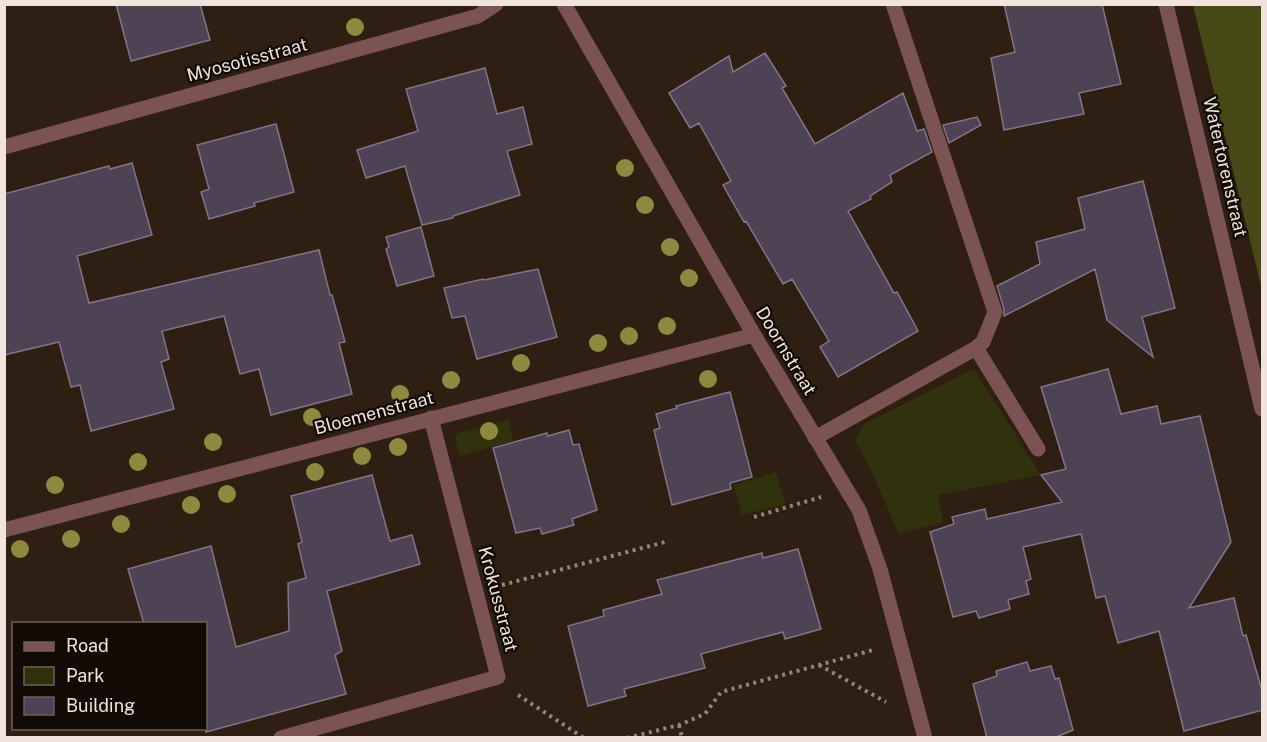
<svg xmlns="http://www.w3.org/2000/svg" width="1267" height="742" viewBox="0 0 1267 742" font-family="'Public Sans',sans-serif">
	<style>
		.green { fill: #30320d }
		.forest { fill: #474a16 }
		.building { fill: #4f4255; stroke: #827489; stroke-width: 1.5 }
		.lines { fill: none; stroke-linecap: round; stroke-linejoin: round }
		.path { stroke: #94857b; stroke-width: 4; stroke-dasharray: 3 4.5; stroke-linecap: butt }
		.minor { stroke: #7c5353; stroke-width: 15 }
		.tree { fill: #8d8a3f }
		.labels { text-anchor: middle; stroke-width: 4.5; stroke-linejoin: round; paint-order: stroke }
		.street-label { font-size: 18px; fill: #f0e4dc; stroke: #110a05 }
	</style>
	<rect width="100%" height="100%" fill="#2f1e12"/>
	<path class="green" d="M974,369L1041,475L938,495L943,522L899,534L874,477L855,440L864,424Z
		M509,420L513,441L460,456L455,438L458,433Z
		M776,472L785,504L742,515L733,485Z"/>
	<path class="forest" d="M1193,5H1262V290Z"/>
	<path class="building" d="M116,4H200L210,40L131,61Z
		M1004,4H1102L1121,84L1079,93L1084,114L1004,130L991,58L1015,52Z
		M765,53L786,86L782,88L815,144L903,93L917,131L924,129L932,152L890,175L892,182L870,196L871,199L848,211L894,293L897,292L918,331L838,377L820,347L829,341L792,279L783,284L746,221L744,222L723,185L731,181L699,123L690,128L669,93L729,56L733,72Z
		M485,68L497,114L523,107L532,144L507,151L520,195L453,216V218L422,225L405,166L366,178L357,150L418,131L406,89Z
		M977,117L981,125L949,143L943,125Z
		M276,124L294,192L254,203L255,206L209,219L201,192L209,189L197,145Z
		M132,163L152,235L77,256L89,303L319,250L330,295H332L345,342L339,343L352,394L271,415L259,369L240,374L224,316L162,331L169,359L161,362L174,409L91,431L80,385L71,387L59,342L4,355V194L109,166L110,169Z
		M1143,181L1175,308L1142,317L1153,357L1107,320L1095,269L1004,316V309L997,286L1040,264L1036,242L1085,229L1078,198Z
		M421,227L434,276L397,286L386,249L389,247L386,237Z
		M538,269L557,337L477,359L465,316L452,318L444,288L483,279L484,280Z
		M1108,369L1121,414L1157,406L1161,424L1200,416L1231,542L1189,608L1234,598L1243,636L1246,635L1263,694V710L1184,731L1159,631L1118,643L1105,596L1096,598L1081,534L1023,547L1031,579L1026,581L1029,594L1008,600L1010,609L979,618L976,611L953,617L930,532L954,524L952,517L985,509L987,519L1062,502L1041,475L1066,469L1041,387Z
		M730,392L752,477L730,483L731,489L672,505L654,430L660,428L656,414L677,408L676,406Z
		M569,430L573,445L579,444L597,510L572,519L574,525L542,534L540,528L516,533L493,448L547,433L548,436Z
		M372,475L390,541L412,535L420,564L327,591L342,651L335,655L346,694L206,732V624H144L128,569L211,546L236,647L289,631L288,583L306,578L298,544L302,542L291,496Z
		M798,549L821,629L785,639L783,632L701,654L705,668L624,689L626,696L588,706L568,626L604,616L603,610L662,594L657,580L762,553L763,558Z
		M1027,662L1030,671L1051,666L1055,679L1059,678L1073,730L1054,738H987L973,684L997,676L996,671Z"/>
	<g class="lines">
		<path class="path" d="M754,517L821,497
			M502,585L665,542
			M819,665L886,702
			M518,695L584,738
			M679,725L682,738
			M627,738L679,725L705,714L721,692L873,650"/>
		<path class="minor" d="M564,4L754,335L859,510L880,569L925,738
			M1166,4L1262,409
			M4,147L478,16L496,4
			M976,348L1038,449
			M815,438L976,348L983,342L995,312L893,4
			M4,530L754,335
			M281,738L498,677L431,418"/>
	</g>
	<g class="tree">
		<circle cx="355" cy="27" r="9"/>
		<circle cx="625" cy="168" r="9"/>
		<circle cx="645" cy="205" r="9"/>
		<circle cx="670" cy="247" r="9"/>
		<circle cx="689" cy="278" r="9"/>
		<circle cx="667" cy="326" r="9"/>
		<circle cx="629" cy="336" r="9"/>
		<circle cx="598" cy="343" r="9"/>
		<circle cx="521" cy="363" r="9"/>
		<circle cx="708" cy="379" r="9"/>
		<circle cx="451" cy="380" r="9"/>
		<circle cx="400" cy="394" r="9"/>
		<circle cx="312" cy="417" r="9"/>
		<circle cx="489" cy="431" r="9"/>
		<circle cx="213" cy="442" r="9"/>
		<circle cx="398" cy="447" r="9"/>
		<circle cx="362" cy="456" r="9"/>
		<circle cx="138" cy="462" r="9"/>
		<circle cx="315" cy="472" r="9"/>
		<circle cx="55" cy="485" r="9"/>
		<circle cx="227" cy="494" r="9"/>
		<circle cx="191" cy="505" r="9"/>
		<circle cx="121" cy="524" r="9"/>
		<circle cx="71" cy="539" r="9"/>
		<circle cx="20" cy="549" r="9"/>
	</g>
	<g class="labels">
		<g class="street-label">
			<text transform="translate(247 60) rotate(-15)" y="6">Myosotisstraat</text>
			<text transform="translate(1225 167) rotate(77)" y="6">Watertorenstraat</text>
			<text transform="translate(786 351) rotate(59)" y="6">Doornstraat</text>
			<text transform="translate(374 413) rotate(-15)" y="6">Bloemenstraat</text>
			<text transform="translate(498 599) rotate(75)" y="6">Krokusstraat</text>
		</g>
	</g>
	<rect width="1267" height="742" fill="none" stroke="#f0e4dc" stroke-width="12"/>
	<rect x="12" y="622" width="195" height="108" fill="#110a05" stroke="#6a615b" stroke-width="1.5"/>
	<rect x="24" y="642" width="30" height="9" fill="#7c5353" stroke="#6a615b" stroke-width="1.5"/>
	<text x="66" y="652" font-size="18" fill="#f0e4dc">Road</text>
	<rect x="24" y="667" width="30" height="18" fill="#30320d" stroke="#6a615b" stroke-width="1.5"/>
	<text x="66" y="682" font-size="18" fill="#f0e4dc">Park</text>
	<rect x="24" y="697" width="30" height="18" fill="#4f4255" stroke="#6a615b" stroke-width="1.5"/>
	<text x="66" y="712" font-size="18" fill="#f0e4dc">Building</text>
</svg>
